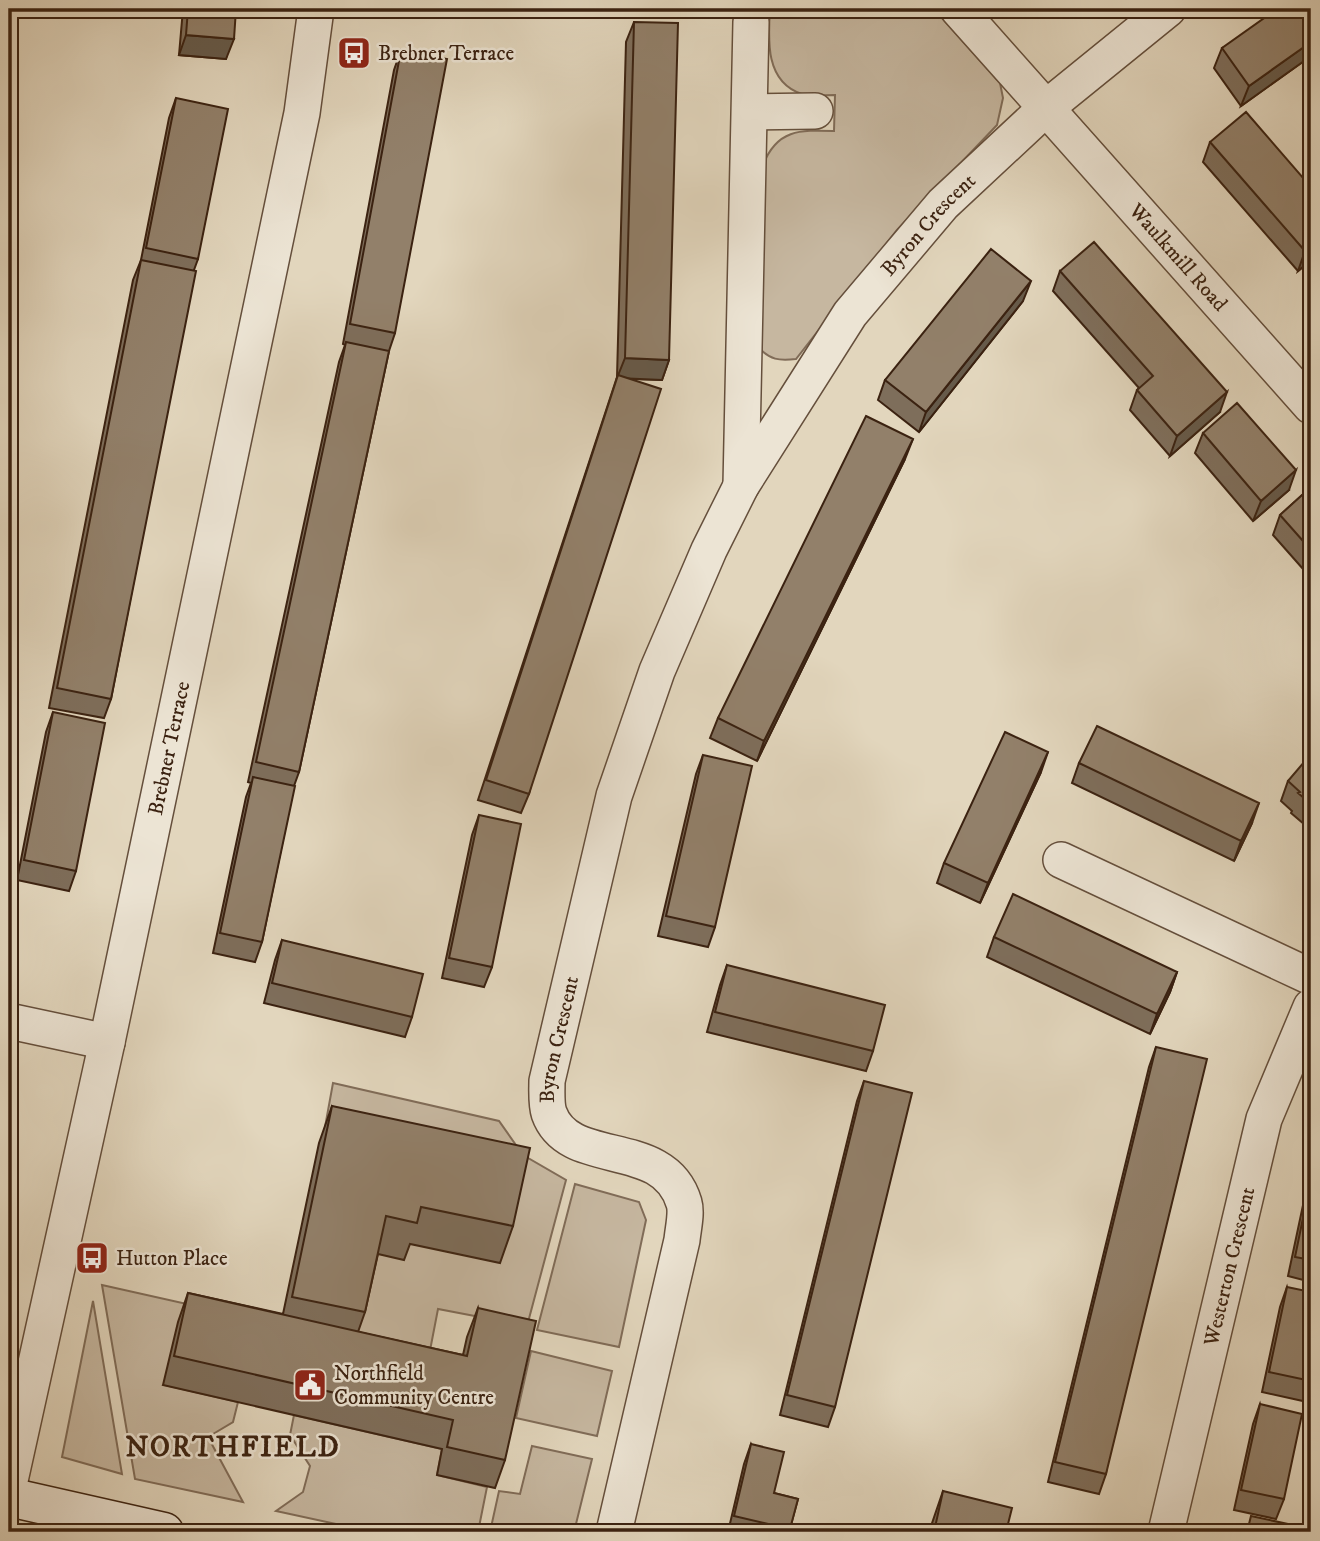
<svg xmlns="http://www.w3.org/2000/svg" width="1320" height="1541" viewBox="0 0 1320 1541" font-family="'IM FELL DW Pica',serif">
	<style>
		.green { fill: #c6b7a0; stroke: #806c58; stroke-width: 2 }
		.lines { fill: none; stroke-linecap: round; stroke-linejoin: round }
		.street-casing { stroke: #654f3c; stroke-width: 38 }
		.secondary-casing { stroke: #3b2211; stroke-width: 41 }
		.street { stroke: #ece4d4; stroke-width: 35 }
		.secondary { stroke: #ece4d4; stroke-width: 38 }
		.wall { fill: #7e6e5b; stroke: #3b2211; stroke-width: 2 }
		.shaded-wall { fill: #665a4a; stroke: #3b2211; stroke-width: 2 }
		.building { fill: #92806a; stroke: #3b2211; stroke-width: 2 }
		.labels { text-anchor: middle; stroke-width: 5; stroke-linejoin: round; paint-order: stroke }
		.poi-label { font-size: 21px; fill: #3b2211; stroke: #ece4d4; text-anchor: start }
		.street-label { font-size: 21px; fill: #3b2211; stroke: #ece4d4 }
		.district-label { font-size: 28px; font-weight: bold; letter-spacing: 2px; fill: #3b2211; stroke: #ece4d4 }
	</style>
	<rect width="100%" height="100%" fill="#e2d6bd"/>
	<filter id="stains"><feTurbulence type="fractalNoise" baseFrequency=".00286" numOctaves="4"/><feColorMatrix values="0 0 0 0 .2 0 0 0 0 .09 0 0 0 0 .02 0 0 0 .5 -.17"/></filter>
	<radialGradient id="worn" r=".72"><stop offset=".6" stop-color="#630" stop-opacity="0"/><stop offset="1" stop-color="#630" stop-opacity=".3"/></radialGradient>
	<path class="green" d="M770,9H934L1000,83L1003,98L997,125L897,230L796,359C779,361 770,360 758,347L763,165C777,129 800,130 834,131L835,95C824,95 811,97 802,94C765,82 768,40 770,9Z
		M333,1083L499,1121L523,1155L566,1180L527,1326L438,1309L427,1366L352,1349L323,1138Z
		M575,1184L639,1202L646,1220L619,1347L537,1330Z
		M102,1285L281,1325L164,1385L238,1402L233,1422L208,1437L243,1502L135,1479Z
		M93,1301L122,1474L62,1457Z
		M531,1351L612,1371L597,1436L516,1418Z
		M294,1415L442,1449L437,1475L487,1487L478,1532H373L276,1511L303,1492L310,1466L290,1435Z
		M532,1446L592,1459L574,1532H490L499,1491L520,1494Z"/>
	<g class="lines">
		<defs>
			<g id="street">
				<path id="s1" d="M958,9L1311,406"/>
				<path d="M750,112L815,111"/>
				<path d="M741,486L751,22"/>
				<path d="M1061,860L1311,977"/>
				<path d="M9,1021L107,1042"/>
				<path id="s2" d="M9,1485L107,1042L302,113L316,9"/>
				<path id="s3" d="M614,1532L682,1240C683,1229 687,1213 684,1203C664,1135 569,1170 549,1113C546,1104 547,1090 547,1081L614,796L657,671L709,550L741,486L850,314L943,204L1046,108L1168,9"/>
				<path id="s4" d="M1166,1532L1264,1119L1311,1007"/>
			</g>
			<path id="secondary" d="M9,1497L164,1532"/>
		</defs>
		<use href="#street" class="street-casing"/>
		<use href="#secondary" class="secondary-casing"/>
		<use href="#street" class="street"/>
		<use href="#secondary" class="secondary"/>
	</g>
	<path class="wall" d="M183,9H236L226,59L179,55Z
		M1311,9V56L1241,106L1214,68L1222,48Z
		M634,22L669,360L662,380L630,379L529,794L521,813L478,800L617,377L626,42Z
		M401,50L395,333L389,351L299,772L294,786L262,942L255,962L213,953L246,797L251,783L248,782L339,362L345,345L343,344L394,70Z
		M176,98L198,259L194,270L111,699L104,718L49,708L133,280L141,260L169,118Z
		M1210,142L1311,187V260L1298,271L1203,162Z
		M1060,271L1220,412L1170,456L1130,410L1137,390L1139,388L1053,291Z
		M1023,301L919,432L878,400L885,380Z
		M1203,433L1289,490L1253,521L1195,453Z
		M905,459L757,761L710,738L718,718Z
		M1311,487V578L1273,535L1280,515Z
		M53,712L76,871L69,891L17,880L46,732Z
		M703,755L715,927L708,947L658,936L696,774Z
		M1079,763L1252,823L1234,861L1072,783Z
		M1311,766V830L1291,813L1292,811L1281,801L1288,781Z
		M1041,772L980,903L937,883L944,863Z
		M479,815L492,967L484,987L442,978L472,835Z
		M994,937L1177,972L1170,992L1150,1034L987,957Z
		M282,940L412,1017L405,1037L264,1003L275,960Z
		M727,965L873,1051L866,1071L707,1032L720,985Z
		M1156,1047L1106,1474L1099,1494L1048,1482L1149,1067Z
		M864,1081L835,1407L828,1427L780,1415L857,1101Z
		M332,1106L513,1226L500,1263L410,1244L404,1260L378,1254L365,1312L358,1332L463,1355L467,1337L478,1308L505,1460L495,1488L437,1475L442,1449L163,1385L178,1322L188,1293L283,1314L319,1143Z
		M1311,1176V1282L1288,1276L1306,1191Z
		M1287,1287L1311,1381L1303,1401L1262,1392L1280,1307Z
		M1260,1404L1284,1499L1276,1519L1234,1510L1253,1424Z
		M751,1444L774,1493L798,1499L789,1532H728L744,1464Z
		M943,1491L1006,1532H929Z"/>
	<path class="shaded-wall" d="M400,9H448L445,16L398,15Z
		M186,35L234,39L226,59L179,55Z
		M1311,42V56L1241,106L1249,86Z
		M1311,246V260L1298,271L1305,251Z
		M1031,281L1023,301L919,432L926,412Z
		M625,358L669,360L662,380L617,378Z
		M1227,392L1220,412L1170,456L1177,436Z
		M913,439L905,459L757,761L764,741Z
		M1296,470L1289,490L1253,521L1261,501Z
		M1048,752L1041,772L980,903L988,883Z
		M1259,803L1252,823L1234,861L1241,841Z
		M1177,972L1170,992L1150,1034L1157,1014Z"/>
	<path class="building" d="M188,9H236L234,39L186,35Z
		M1277,9H1311V42L1249,86L1222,48Z
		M634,22L678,23L669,360L625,358Z
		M401,50L447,59L395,333L350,324Z
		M176,98L228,109L198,259L146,248Z
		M1246,112L1311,187V246L1305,251L1210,142Z
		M1094,242L1227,392L1177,436L1137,390L1153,376L1060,271Z
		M991,249L1031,281L926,412L885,380Z
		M141,260L196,271L111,699L57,688Z
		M346,342L389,351L299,772L256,762Z
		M618,375L661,389L529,794L486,780Z
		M1237,403L1296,470L1261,501L1203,433Z
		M866,416L913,439L764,741L718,718Z
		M1311,487V550L1280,515Z
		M53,712L105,723L76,871L24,860Z
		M1097,726L1259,803L1241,841L1079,763Z
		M1005,732L1048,752L988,883L944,863Z
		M703,755L752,766L715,927L666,916Z
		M1305,761L1311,766V804L1298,793L1300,792L1288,781Z
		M253,777L295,786L262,942L220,933Z
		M479,815L521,824L492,967L449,958Z
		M1013,894L1177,972L1157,1014L994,937Z
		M282,940L423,974L412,1017L272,983Z
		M727,965L885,1005L873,1051L715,1012Z
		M1156,1047L1207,1059L1106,1474L1055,1462Z
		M864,1081L912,1093L835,1407L787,1395Z
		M332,1106L530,1148L513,1226L421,1207L417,1223L386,1216L365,1312L292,1297Z
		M9,1151L13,1152L9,1173Z
		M1311,1179V1260L1295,1257Z
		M1287,1287L1311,1292V1381L1269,1372Z
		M188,1293L467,1356L478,1308L536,1321L505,1460L447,1447L453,1420L174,1356Z
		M1260,1404L1302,1414L1284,1499L1241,1490Z
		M751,1444L784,1452L774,1493L798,1499L790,1529L734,1516Z
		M943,1491L1012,1508L1006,1532H934Z
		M1251,1516L1311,1529V1532H1247Z"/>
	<defs>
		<symbol id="bus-square" viewBox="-11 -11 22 22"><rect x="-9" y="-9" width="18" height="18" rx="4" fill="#8f2418" stroke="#ece4d4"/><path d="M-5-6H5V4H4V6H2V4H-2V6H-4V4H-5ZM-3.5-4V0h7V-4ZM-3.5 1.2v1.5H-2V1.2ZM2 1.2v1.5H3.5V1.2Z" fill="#fff"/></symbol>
		<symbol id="civic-square" viewBox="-11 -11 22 22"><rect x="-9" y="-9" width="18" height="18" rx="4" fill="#8f2418" stroke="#ece4d4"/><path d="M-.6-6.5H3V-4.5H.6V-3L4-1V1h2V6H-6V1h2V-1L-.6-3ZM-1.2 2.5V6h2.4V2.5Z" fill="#fff"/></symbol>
	</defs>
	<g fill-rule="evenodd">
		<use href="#bus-square" x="335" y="34" width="38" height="38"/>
		<use href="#bus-square" x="73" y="1239" width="38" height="38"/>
		<use href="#civic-square" x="291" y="1366" width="38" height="38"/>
	</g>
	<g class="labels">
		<g class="poi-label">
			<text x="378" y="60">Brebner Terrace</text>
			<text x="116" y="1265">Hutton Place</text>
			<text x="334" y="1380">Northfield<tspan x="334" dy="24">Community Centre</tspan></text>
		</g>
		<g class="street-label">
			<text dy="7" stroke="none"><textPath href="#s3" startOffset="1491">Byron Crescent</textPath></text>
			<text dy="7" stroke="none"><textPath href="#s1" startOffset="332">Waulkmill Road</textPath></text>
			<text dy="7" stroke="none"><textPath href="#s2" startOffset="754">Brebner Terrace</textPath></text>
			<text dy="7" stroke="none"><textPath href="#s3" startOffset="583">Byron Crescent</textPath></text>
			<text dy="7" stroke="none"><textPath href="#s4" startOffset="273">Westerton Crescent</textPath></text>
		</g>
		<g class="district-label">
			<text x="233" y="1456">NORTHFIELD</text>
		</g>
	</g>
	<rect width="1320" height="1541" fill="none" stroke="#e2d6bd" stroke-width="35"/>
	<rect x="10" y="10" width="1299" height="1520" fill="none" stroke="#3b2211" stroke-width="3.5"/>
	<rect x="18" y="18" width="1285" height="1506" fill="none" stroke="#3b2211" stroke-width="2"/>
	<rect width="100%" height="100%" filter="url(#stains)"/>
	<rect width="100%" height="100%" fill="url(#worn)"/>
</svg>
